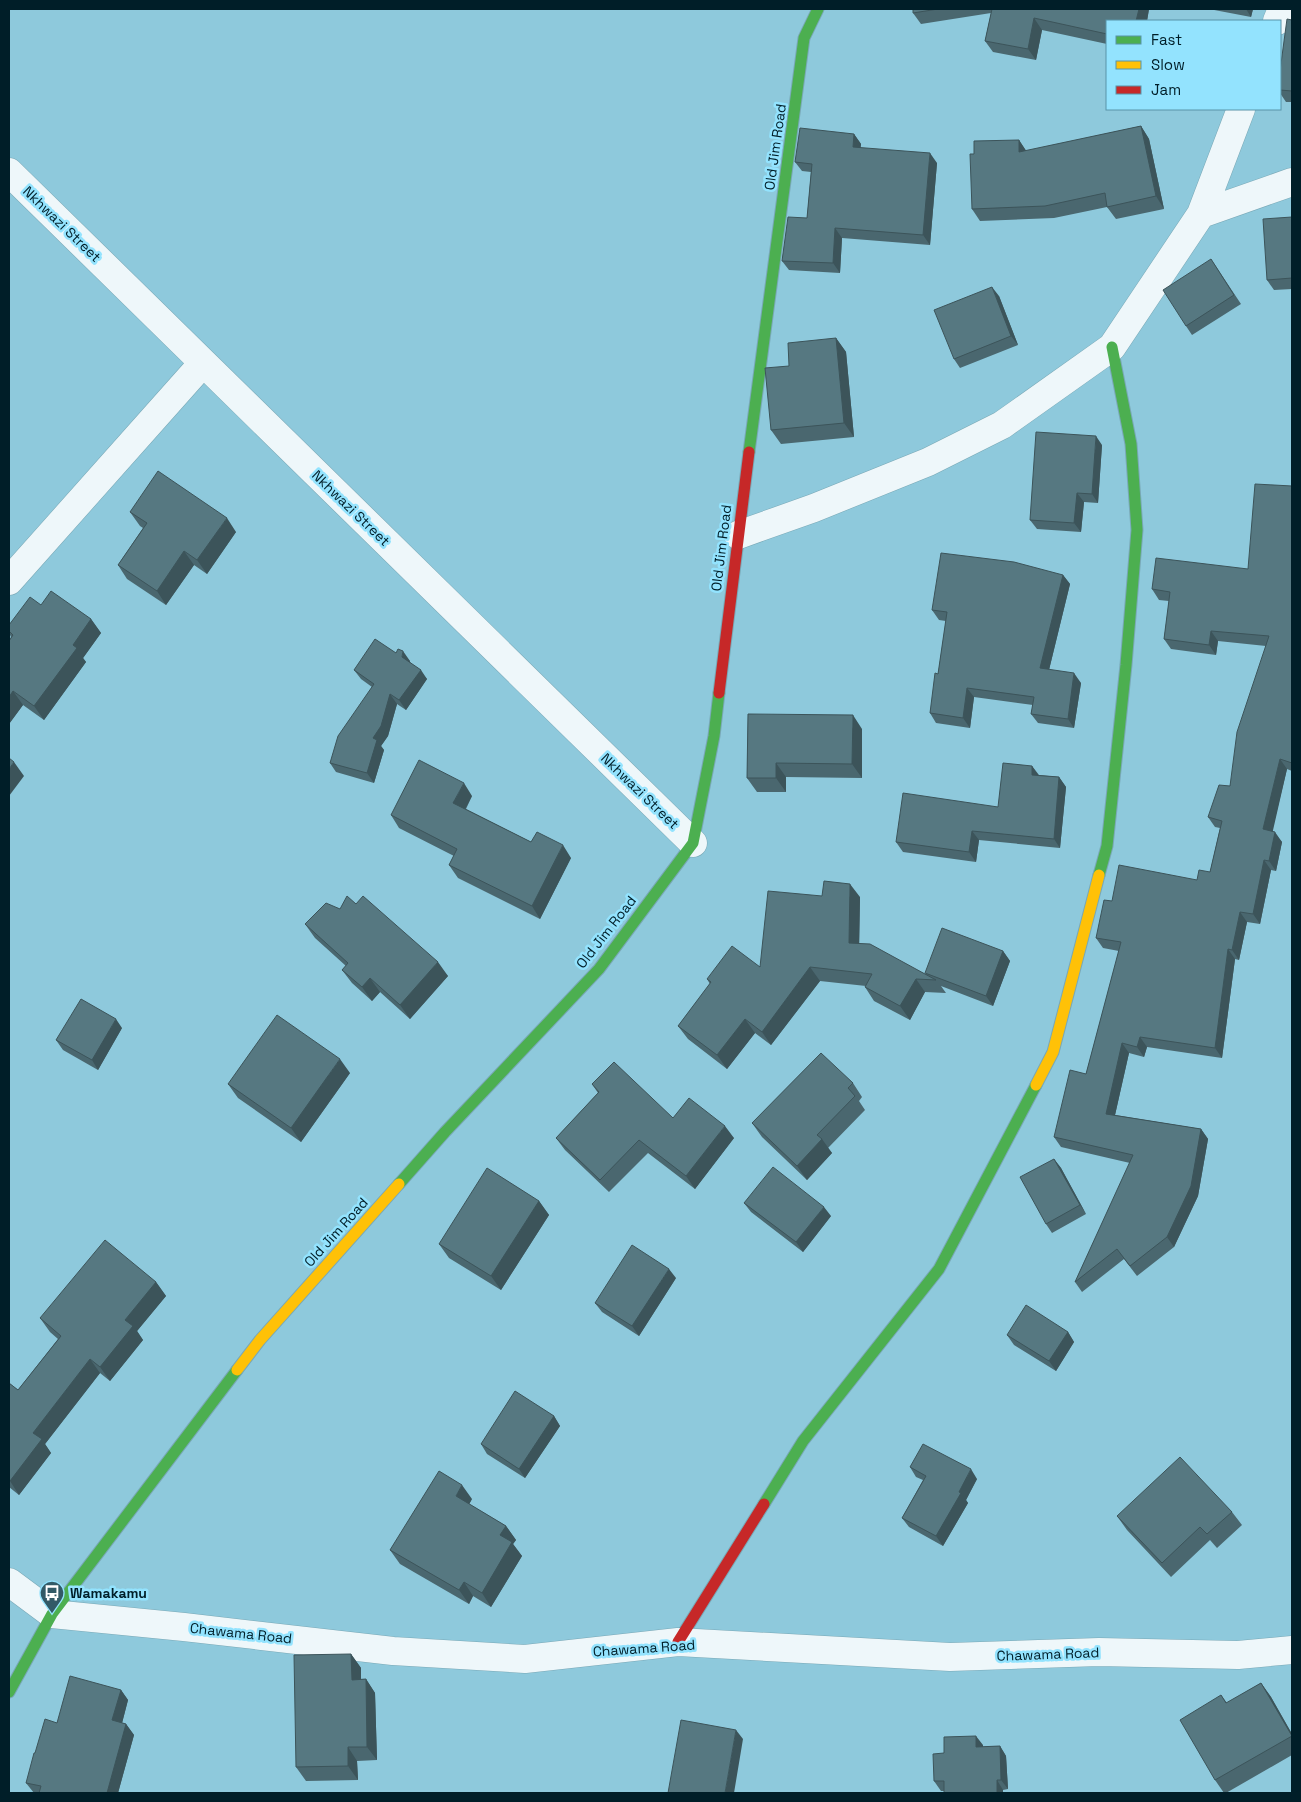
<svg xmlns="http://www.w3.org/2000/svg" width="1301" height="1802" viewBox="0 0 1301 1802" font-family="'Space Grotesk',sans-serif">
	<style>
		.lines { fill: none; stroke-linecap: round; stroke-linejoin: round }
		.street-casing { stroke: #79a8b6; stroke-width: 29 }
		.fast-casing { stroke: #79a8b6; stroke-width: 13 }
		.slow-casing { stroke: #79a8b6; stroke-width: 13 }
		.jam-casing { stroke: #79a8b6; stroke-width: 13 }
		.street { stroke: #eef7fa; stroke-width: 28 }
		.fast { stroke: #4caf50; stroke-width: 11 }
		.slow { stroke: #ffc107; stroke-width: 11 }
		.jam { stroke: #c62828; stroke-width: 11 }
		.wall { fill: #4a676f }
		.shaded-wall { fill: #3c545a }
		.building { fill: #567881; stroke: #3c545a }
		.labels { text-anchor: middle; stroke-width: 5; stroke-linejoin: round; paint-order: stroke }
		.street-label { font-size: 14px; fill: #001e28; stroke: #93e3fe }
		.poi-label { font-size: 14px; font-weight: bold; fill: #001e28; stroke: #93e3fe; text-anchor: start }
	</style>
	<rect width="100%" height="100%" fill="#8ec9dc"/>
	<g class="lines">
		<defs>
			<path id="street" d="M1277,21L1282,9
				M9,172L693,843
				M1201,214L1292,182
				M738,535L814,508L928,462L1002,425L1112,347L1201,214L1241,109
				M9,581L203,363
				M9,1582L52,1614L184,1627L393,1651L525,1659L678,1642L950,1657L1099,1652L1238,1655L1292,1650"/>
			<path id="fast" d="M749,452L804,38L818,9
				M1099,875L1107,846L1126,665L1137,530L1131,444L1112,347
				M399,1184L445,1132L599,969L693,843L714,736L719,693
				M764,1504L803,1441L939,1269L1036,1085
				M9,1692L52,1614L237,1370"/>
			<path id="slow" d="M1036,1085L1053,1052L1099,875
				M237,1370L260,1340L399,1184"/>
			<path id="jam" d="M719,693L749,452
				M678,1642L764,1504"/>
		</defs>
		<use href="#street" class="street-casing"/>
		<use href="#fast" class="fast-casing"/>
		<use href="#slow" class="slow-casing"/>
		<use href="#jam" class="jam-casing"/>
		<use href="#street" class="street"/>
		<use href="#fast" class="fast"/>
		<use href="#slow" class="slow"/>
		<use href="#jam" class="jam"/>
	</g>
	<path class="wall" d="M913,9H1149L1147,21H1107V44L1042,30L1036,60L993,52L985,41L991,13L921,24L913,13Z
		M1209,9H1253L1251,17Z
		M1292,20V102H1286L1280,93V71Z
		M1141,126L1149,139L1164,209L1116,219L1107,207L1054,218L980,221L972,209L974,154L1019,140L1026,151Z
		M854,134L861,144L860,148L937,163L930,245L842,238L840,273L789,270L782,261L807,218L811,172L802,171L795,162Z
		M1292,217V289L1274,290L1267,280Z
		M1211,259L1241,304L1192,335L1186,326Z
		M999,296L1018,345L960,368L954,359Z
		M836,338L846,352L854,437L781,444L771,430L789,366Z
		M1102,445L1098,503L1084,502L1081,532L1037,529L1030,520Z
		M1292,486V771L1287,769L1272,831L1282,842L1276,871L1271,870L1260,924L1247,922L1239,960L1235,959L1222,1058L1147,1047L1144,1057L1129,1053L1115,1115L1201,1129L1208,1139L1198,1196L1174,1247L1137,1276L1124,1259L1082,1292L1075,1282L1130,1163L1061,1147L1054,1137L1086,1074L1119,951L1103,948L1096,938L1112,901L1197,880L1210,872L1220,828L1215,827L1208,817L1230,786L1266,646L1218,641L1216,655L1171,649L1164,639L1169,601L1159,600L1152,589L1248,569Z
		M130,512L236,532L207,574L194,565L166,605L127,579L118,565L143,528L140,526Z
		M1063,575L1070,584L1049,670L1081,683L1074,728L1038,723L1031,714L1033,705L974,697L970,728L936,723L930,713L938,674L946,621L939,620L932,610Z
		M41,605L91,619L101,633L83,658L86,662L44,720L23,705L9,724V641L11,637L9,633V625Z
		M396,653L410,661V662L427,679L406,710L397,704L388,736L381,746L384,750L374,783L336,772L330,763L372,687L361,679L354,670Z
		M748,714L862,729V778L786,777V792H757L747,778Z
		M1032,766L1039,775L1059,777L1066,787L1060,848L979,840L976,862L903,852L896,842L998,807Z
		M472,796L466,809L531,842L571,858L540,919L458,878L449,865L454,856L399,828L391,815Z
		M822,896L860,897L859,943L925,974L1003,951L1010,961L993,1006L941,986L946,993L925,992L910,1020L874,1001L865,987L866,986L820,981L771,1045L755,1033L727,1069L688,1039L678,1026L710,984L707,979L760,967Z
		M356,904L448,976L410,1019L380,992L372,1001L352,983L342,970L346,966L315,938L305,924L340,909Z
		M122,1028L98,1070L63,1050L56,1040Z
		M350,1073L301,1142L238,1098L228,1084Z
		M853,1083L862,1097L859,1101L865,1110L828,1148L832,1153L807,1180L762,1137L752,1123Z
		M592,1084L673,1118L734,1138L695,1189L648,1153L609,1192L565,1150L556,1138L598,1093Z
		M1054,1159L1061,1168L1086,1214L1052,1233L1046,1224Z
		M539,1201L549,1215L501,1290L449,1258L439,1244Z
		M744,1203L831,1216L803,1252L751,1212Z
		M676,1278L639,1336L602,1312L595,1303Z
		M156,1282L166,1296L137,1331L143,1340L110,1381L100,1373L45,1444L51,1453L19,1495L9,1487V1383L18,1390L58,1339L50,1332L40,1318Z
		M1068,1332L1074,1342L1056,1371L1014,1345L1007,1335Z
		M554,1416L560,1426L525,1478L487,1454L481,1444Z
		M910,1467L977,1479L966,1500L968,1503L943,1546L909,1527L902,1518L923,1480L916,1477Z
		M472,1499L469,1504L506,1526L516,1540L513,1544L522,1556L491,1607L473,1596L469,1604L400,1564L390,1550Z
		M1232,1512L1242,1525L1217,1548L1210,1540L1171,1577L1127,1530L1117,1516Z
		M351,1654L361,1668V1679H366L375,1693L377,1760L357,1761L358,1780L306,1781L296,1767Z
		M1261,1683L1271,1697L1292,1734V1755L1226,1793H1224L1215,1780L1221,1695L1227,1703Z
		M121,1690L128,1700L122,1723L126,1724L134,1735L118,1793H34L26,1783L57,1723Z
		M983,1745V1747L1000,1746L1006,1756L1008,1789L1003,1790V1793H944V1791H941L934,1781L944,1753Z"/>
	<path class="shaded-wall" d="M1139,9H1149L1147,21H1136Z
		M1246,9H1253L1251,17Z
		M1034,18L1042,30L1036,60L1028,49Z
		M1141,126L1149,139L1164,209L1156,196Z
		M854,134L861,144L860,156L853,147Z
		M1019,140L1027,152H1019Z
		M930,153L937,163L930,245L923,235Z
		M835,228L842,238L840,273L833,263Z
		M992,287L999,296L1018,345L1011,336Z
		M836,338L846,352L854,437L844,423Z
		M1096,436L1102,445L1098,503L1092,494Z
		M1077,493L1084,502L1081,532L1074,523Z
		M227,518L236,532L207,574L197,560Z
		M184,551L194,565L166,605L157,591Z
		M1063,575L1070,584L1047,678L1040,668Z
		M91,619L101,633L83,658L86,662L44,720L34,706L73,645Z
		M1211,631L1218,641L1216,655L1209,645Z
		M403,651L410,661L408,666L402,657Z
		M421,670L427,679L406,710L399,700Z
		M1074,673L1081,683L1074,728L1068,719Z
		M967,688L974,697L970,728L963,718Z
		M13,691L23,705L9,724V697Z
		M390,694L397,704L388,736L381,746L384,750L374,783L367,773L373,738Z
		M853,715L862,729V778L852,764Z
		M1280,759L1287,769L1271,839L1263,829Z
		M14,762L24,776L9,796V769Z
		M776,763L786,777V792L776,778Z
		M1032,766L1039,776L1032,775Z
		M1059,777L1066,787L1060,848L1054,839Z
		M464,783L472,796L462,815L453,803Z
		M972,831L979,840L976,862L969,852Z
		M1275,832L1282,842L1276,871L1269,861Z
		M563,845L571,858L540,919L532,906Z
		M1264,860L1271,870L1260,924L1253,914Z
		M850,884L860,897L859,956L849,943Z
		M1240,912L1247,922L1239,960L1232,950Z
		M1228,949L1235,959L1222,1058L1215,1048Z
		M1003,951L1010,961L993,1006L986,996Z
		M438,962L448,976L410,1019L400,1005Z
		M810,967L820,981L771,1045L762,1032Z
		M370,978L380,992L372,1001L362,987Z
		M916,979L925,992L910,1020L900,1006Z
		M116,1019L122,1028L98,1070L92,1060Z
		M745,1019L755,1033L727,1069L717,1055Z
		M1140,1037L1147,1047L1144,1057L1137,1047Z
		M1122,1043L1129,1053L1113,1124L1106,1114Z
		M340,1059L350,1073L301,1142L291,1128Z
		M725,1126L734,1138L695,1189L686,1176Z
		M1201,1129L1208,1139L1198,1196L1174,1247L1167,1237Z
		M822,1139L832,1153L807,1180L797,1166Z
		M1054,1159L1061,1168L1086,1214L1080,1205Z
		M539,1201L549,1215L501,1290L491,1276Z
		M824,1207L831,1216L803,1252L796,1242Z
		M669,1269L676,1278L639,1336L632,1326Z
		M156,1282L166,1296L137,1331L143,1340L110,1381L100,1367L125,1320Z
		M1068,1332L1074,1342L1056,1371L1049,1361Z
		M90,1359L100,1373L45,1444L51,1453L19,1495L10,1481L33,1433Z
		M554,1416L560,1426L525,1478L519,1469Z
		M971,1469L977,1479L966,1500L968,1503L943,1546L936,1536Z
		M462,1485L472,1499L466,1510L456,1496Z
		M506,1526L516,1540L513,1544L522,1556L491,1607L482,1593L500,1535Z
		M464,1582L473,1596L469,1604L459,1590Z
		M351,1654L361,1668V1694L352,1680Z
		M366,1679L375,1693L377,1760L367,1747Z
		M1261,1683L1271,1697L1292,1734V1737Z
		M121,1690L128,1700L120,1731L112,1720Z
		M126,1724L134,1735L118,1793H107Z
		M736,1730L743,1739L734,1793H725Z
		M976,1736L983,1745V1757L976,1747Z
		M1000,1746L1006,1756L1008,1789L1001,1780Z
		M348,1747L357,1761L358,1780L348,1766Z
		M997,1780L1003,1790V1793H997Z"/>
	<path class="building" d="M913,9H938L913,13Z
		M992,9H1139L1136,21H1107V34L1034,18L1028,49L985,41Z
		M1287,19L1292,20V91L1280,90V71Z
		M1141,126L1156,196L1107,207L1105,193L1045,206L972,209L970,154H974V141L1019,140V152Z
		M800,128L854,134L853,147L930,153L923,235L835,228L833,263L782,261L788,217L807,218L812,164L795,162Z
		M1292,217V278L1267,280L1263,219Z
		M1211,259L1234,295L1186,326L1163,290Z
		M992,287L1011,336L954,359L934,310Z
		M836,338L844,423L771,430L765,368L789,366L788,343Z
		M1036,432L1096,436L1092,494L1077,493L1074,523L1030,520Z
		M158,471L227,518L197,560L184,551L157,591L118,565L147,523L130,512Z
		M1255,484L1292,486V763L1280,759L1263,829L1275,832L1269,861L1264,860L1253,914L1240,912L1232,950L1228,949L1215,1048L1140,1037L1137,1047L1122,1043L1106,1114L1201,1129L1191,1186L1167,1237L1130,1266L1117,1249L1075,1282L1133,1155L1054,1137L1070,1070L1086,1074L1121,942L1096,938L1104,900L1112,901L1119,865L1197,880L1199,870L1210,872L1222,821L1208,817L1219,785L1230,786L1237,732L1269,636L1211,631L1209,645L1164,639L1170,592L1152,589L1156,558L1248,569Z
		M941,553L1014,562L1063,575L1040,668L1074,673L1068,719L1031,714L1034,697L967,688L963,718L930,713L935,673L938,674L947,612L932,610Z
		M51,591L91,619L73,645L77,648L34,706L13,691L9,697V641L13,635L9,631V625L30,597L41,605Z
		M375,639L396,653L398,649L403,651L402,657L421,670L399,700L390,694L381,726L373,738L377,740L367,773L330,763L338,736L374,684L354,670Z
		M748,714L853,715L852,764L776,763V778H747Z
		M9,758L14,762L9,769Z
		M419,760L464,783L453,803L531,842L537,832L563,845L532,906L449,865L457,849L391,815Z
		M1003,763L1032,766V775L1059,777L1054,839L972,831L969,852L896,842L903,793L998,807Z
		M824,881L850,884L849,943L870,944L936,980L916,979L900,1006L865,987L872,974L810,967L762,1032L745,1019L717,1055L678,1026L711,982L707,979L732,946L760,967L768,891L822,896Z
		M347,896L356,904L363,896L438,962L400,1005L370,978L362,987L342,970L348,963L305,924L326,903L340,909Z
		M942,928L1003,951L986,996L925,973Z
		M81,999L116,1019L92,1060L56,1040Z
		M277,1015L340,1059L291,1128L228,1084Z
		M821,1053L853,1083L848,1088L855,1096L817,1135L822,1139L797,1166L752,1123Z
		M614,1062L673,1118L689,1098L725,1126L686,1176L639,1140L600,1180L556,1138L599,1092L592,1084Z
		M1054,1159L1080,1205L1046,1224L1020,1177Z
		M773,1167L824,1207L796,1242L744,1203Z
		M487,1168L539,1201L491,1276L439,1244Z
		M105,1240L156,1282L125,1320L133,1326L100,1367L90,1359L33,1433L42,1439L10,1481L9,1480V1383L18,1390L61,1336L40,1318Z
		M632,1245L669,1269L632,1326L595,1303Z
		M1026,1305L1068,1332L1049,1361L1007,1335Z
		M515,1391L554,1416L519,1469L481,1444Z
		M923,1444L971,1469L959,1492L961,1493L936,1536L902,1518L926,1476L910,1467Z
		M1180,1457L1232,1512L1207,1534L1200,1527L1162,1563L1117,1516Z
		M439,1471L462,1485L456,1496L506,1526L500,1535L512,1542L482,1593L464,1582L459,1590L390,1550Z
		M351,1654L352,1680L366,1679L367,1747H348V1766L296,1767L294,1655Z
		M70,1676L121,1690L112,1720L126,1724L107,1793H39L41,1786L26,1783L34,1753H35L45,1719L57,1723Z
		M1261,1683L1292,1736L1215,1780L1180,1720L1221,1695L1226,1703Z
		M681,1720L736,1730L725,1793H668Z
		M976,1736V1747L1000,1746L1001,1780H997V1793H944V1781H934L933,1754L944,1753V1737Z"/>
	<defs>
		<symbol id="bus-pin" viewBox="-11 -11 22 30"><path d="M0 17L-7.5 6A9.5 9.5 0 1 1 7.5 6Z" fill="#325a67" stroke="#93e3fe"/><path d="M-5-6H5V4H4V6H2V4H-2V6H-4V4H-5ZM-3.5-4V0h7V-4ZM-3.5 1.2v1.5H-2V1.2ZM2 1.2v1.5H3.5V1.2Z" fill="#fff"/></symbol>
	</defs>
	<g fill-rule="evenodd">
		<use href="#bus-pin" x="38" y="1579" width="28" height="38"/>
	</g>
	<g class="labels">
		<g class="street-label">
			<text transform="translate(775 147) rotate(-82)" y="5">Old Jim Road</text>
			<text transform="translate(62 224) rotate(44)" y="5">Nkhwazi Street</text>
			<text transform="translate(351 508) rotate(44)" y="5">Nkhwazi Street</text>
			<text transform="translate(721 548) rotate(-83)" y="5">Old Jim Road</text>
			<text transform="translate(640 791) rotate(44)" y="5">Nkhwazi Street</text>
			<text transform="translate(606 932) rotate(-52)" y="5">Old Jim Road</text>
			<text transform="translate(336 1232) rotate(-48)" y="5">Old Jim Road</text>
			<text transform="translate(241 1633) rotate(6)" y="5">Chawama Road</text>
			<text transform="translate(644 1648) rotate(-4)" y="5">Chawama Road</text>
			<text transform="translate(1048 1654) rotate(-2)" y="5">Chawama Road</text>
		</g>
		<g class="poi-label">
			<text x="70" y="1598">Wamakamu</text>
		</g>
	</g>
	<rect width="1301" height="1802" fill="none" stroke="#001e28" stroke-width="20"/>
	<rect x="1106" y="20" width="175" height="90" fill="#93e3fe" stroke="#5894a8"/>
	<rect x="1116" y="36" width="25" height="8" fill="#4caf50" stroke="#5894a8"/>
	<text x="1151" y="45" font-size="15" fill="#001e28">Fast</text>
	<rect x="1116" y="61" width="25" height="8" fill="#ffc107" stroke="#5894a8"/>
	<text x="1151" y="70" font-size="15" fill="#001e28">Slow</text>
	<rect x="1116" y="86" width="25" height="8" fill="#c62828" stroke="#5894a8"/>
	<text x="1151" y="95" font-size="15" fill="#001e28">Jam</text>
</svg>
